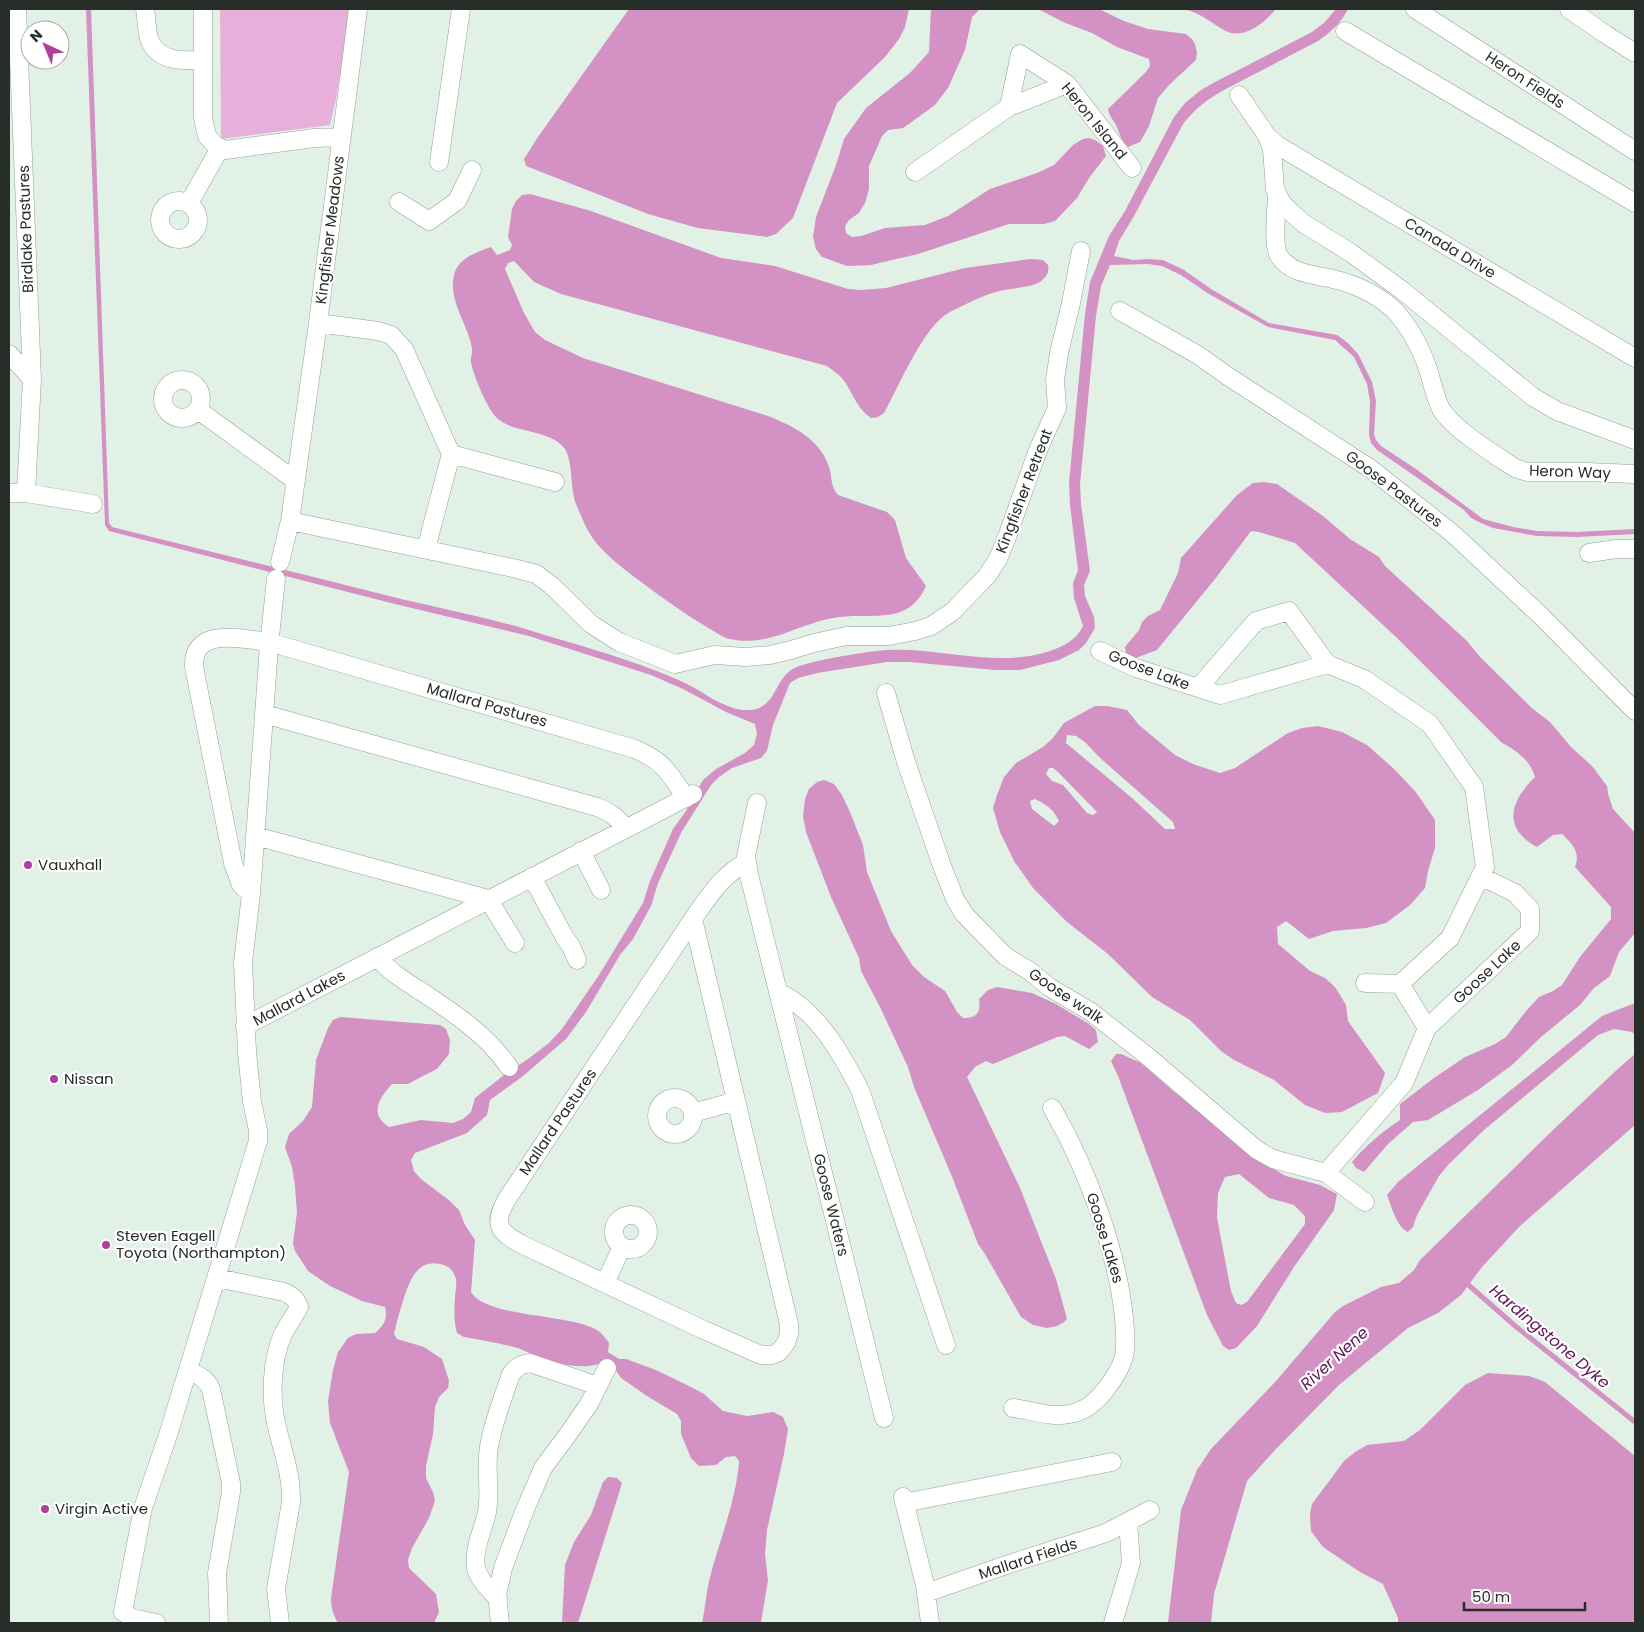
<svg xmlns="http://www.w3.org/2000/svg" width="1644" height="1632" viewBox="0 0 1644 1632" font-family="Poppins,sans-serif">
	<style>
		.green { fill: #e7b0da }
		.water { fill: #d391c4; fill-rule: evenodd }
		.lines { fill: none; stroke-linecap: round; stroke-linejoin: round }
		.stream { stroke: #d391c4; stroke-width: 5 }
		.minor-casing { stroke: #93a296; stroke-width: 19 }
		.minor { stroke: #fff; stroke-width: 18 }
		.poi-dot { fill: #af3f9c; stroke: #fff; stroke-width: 2 }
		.labels { text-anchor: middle; stroke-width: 4.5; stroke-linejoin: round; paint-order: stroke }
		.street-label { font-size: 15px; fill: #272d29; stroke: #fff }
		.poi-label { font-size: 15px; fill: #272d29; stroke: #fff; text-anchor: start }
		.water-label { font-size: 16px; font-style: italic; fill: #621657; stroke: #fff }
	</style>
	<rect width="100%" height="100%" fill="#e1f1e5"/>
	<path class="green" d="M220,9H351L336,99L330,125L221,139Z"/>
	<path class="water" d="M86,9H91L109,523L112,527C205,550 297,573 389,596C437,608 488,617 535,632C575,644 615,655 654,670C665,674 677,679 687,684C705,693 723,708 743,710C776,712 772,684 791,670C803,661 871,651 887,650C941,647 994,668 1047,652C1062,647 1076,641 1083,626L1074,598L1073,583L1078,570L1070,505L1069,483L1085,314L1090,282L1109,236L1125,211L1174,117L1185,103L1201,90L1217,81L1312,32L1324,23L1336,9H1348C1341,23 1331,32 1318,41L1222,91C1206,100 1194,110 1183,124L1134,216L1119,241L1114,256L1133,260L1148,259L1163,260L1184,270L1211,289L1269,323L1337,335L1348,343L1358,354L1372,382L1376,401L1374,434L1376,440L1381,446L1416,469L1483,519L1513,527L1537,531L1577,532L1635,529V534L1577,537L1537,536L1493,528L1481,523L1471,518L1464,510L1377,450L1371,443L1369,435L1370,402L1367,384L1354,357L1335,340L1268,327L1209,294L1181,275L1162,266L1148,264L1110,265L1101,286L1096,316L1080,484L1081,504L1090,571L1084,585L1085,596L1094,617L1095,628L1086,643L1079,650L1059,660L1020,670H995L910,662H887L817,673L798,678L790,683L773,725L767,751L761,758L732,768L719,777L711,785L681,833L658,883L651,906L633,939L620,955L586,1012L566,1039L523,1076L490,1100L487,1115L467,1133L415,1153L411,1160L414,1171L421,1179L450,1201L459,1210L465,1225L475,1240L471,1292C485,1317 567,1314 595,1329C601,1332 605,1337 609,1343L608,1352L619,1359H626L656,1370L693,1388L704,1394L723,1411L747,1416L773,1412L783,1417L788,1429L784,1454L767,1530L765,1554L768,1580L761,1623H702C705,1609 706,1595 709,1581C719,1541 736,1502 739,1461L735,1456L726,1457L716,1465L699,1466L691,1458L681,1434V1421L677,1414L647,1396L621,1378L615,1369L601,1363C582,1371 555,1363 536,1356C529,1353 522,1349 514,1347C498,1343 481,1340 464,1337L457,1333C454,1322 454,1310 455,1298C455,1291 458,1283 455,1276C453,1270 447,1265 440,1264C415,1258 408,1286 402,1304C399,1314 396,1324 394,1334L397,1339L424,1347L442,1359L449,1381L448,1388L439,1397L435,1407L433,1434L426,1466V1478L433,1492L435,1501L429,1518L412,1548L408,1560L409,1568L436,1594L439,1612L434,1623H338C333,1614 331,1608 331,1598L349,1472L330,1423L328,1401L333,1370L338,1352L348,1338L356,1334L375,1333C384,1325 388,1320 385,1307L362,1301L330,1286L308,1271L295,1251L293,1244L297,1212L295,1186L292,1167L285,1147L289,1134L303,1121L312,1107L316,1060L328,1028L333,1020L340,1017L440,1025L446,1029L450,1040L449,1054L437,1069L421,1077L408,1084H392C379,1098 369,1114 389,1127L421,1120L453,1123L463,1119L471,1112L475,1098L504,1075L528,1059L549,1043L562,1029L599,975L643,903L650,881L673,829L686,811L703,780L716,769L745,753L754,745L757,734L755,724L726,712L683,689L651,675L529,636L391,603L109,531L105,525Z
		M629,9H909L905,27L899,39L885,57L837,103L793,218L776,234L767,237L698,228L648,214L526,166L524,159L538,137Z
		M931,9H980L972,17L965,50L948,88L935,105L913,121L903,128L888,130L882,136L869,166V189L865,203L859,213L849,220L845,226L846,233L852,237L861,236L885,228L925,225L948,216L990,189L1037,173L1054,165L1073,145L1083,139L1089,138L1095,140L1103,146L1106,156L1089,178L1077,198L1055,221L1044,224H1009L918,254L871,265L847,266L822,257L816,249L813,237L816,217L836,165L844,139L866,108L910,73L929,52Z
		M1038,9H1099L1124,21L1148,29L1186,34L1192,39L1195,44L1197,53L1196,60L1170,84L1158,98L1149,126L1140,142L1128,147C1120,140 1120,133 1116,125C1113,119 1109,116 1108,109L1146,72L1150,66L1149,59L1117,47L1092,33L1063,22Z
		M1184,9H1276C1263,24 1242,42 1222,29C1209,21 1200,13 1184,9Z
		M530,194L591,211L721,258L775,266L848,289L861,290L886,288L965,268L1030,259L1043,260L1048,265C1050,273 1045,279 1038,283C1027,288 1012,288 1000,291C983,295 966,304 950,312C924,325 899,386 884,413L878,417L871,418C857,408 854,396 845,382C841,376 834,371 827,366L561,294L534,282L514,261L508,263L505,269L524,313L535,332L545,340L583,358L768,416C795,427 822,440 830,470C832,480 831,487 838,495L887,512L895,520L906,558L926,586C909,625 874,613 840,617C801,621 771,648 730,639C723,638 716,632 710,629C691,618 674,606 656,593C636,578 615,564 598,545C588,534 582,518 576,504C570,488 573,462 565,449C551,429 514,434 497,418C487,409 474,376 471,363C470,358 473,353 472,348C468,324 448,301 454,275C458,258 477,252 491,247L497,255L510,250L512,245L508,237L512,209L516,201L522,195Z
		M1264,482L1277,484L1323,516L1350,539L1379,557L1385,566L1467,641L1480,657L1533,709L1550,722L1571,747L1592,766L1607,786L1608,794L1613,809L1635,833V933L1619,952L1610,976L1594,988L1580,1005L1541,1037L1512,1065L1478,1090L1428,1120L1413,1122L1388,1144L1364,1172L1356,1168L1352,1162C1366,1145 1382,1132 1400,1120V1104L1434,1078L1465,1057L1495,1044L1506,1037L1526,1011L1539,997L1553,991L1562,985L1580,957L1611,919V907L1575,867C1581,853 1572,843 1562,834L1553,835L1537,847C1502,828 1510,801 1535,777C1530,760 1517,751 1502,743L1396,637L1295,543L1259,532L1251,531L1215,579L1157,650L1133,659L1126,655L1125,647L1139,630L1142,622L1148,616L1160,610L1178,573L1181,558L1237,495L1253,483Z
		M1095,706H1107L1127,710L1139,725L1175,755L1193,764L1220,773L1235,768L1288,733L1302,728L1318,726L1342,732L1367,745L1393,768L1415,791L1435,820V848L1428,871L1425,888L1410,905L1386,923L1366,928L1333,931L1309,939L1286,921L1277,927L1278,944L1310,971L1325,978L1335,987L1346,1005L1348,1021L1385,1073L1378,1093L1342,1112L1325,1113L1305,1105L1274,1080L1234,1060L1221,1051L1190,1020L1152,997L1108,954L1067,922L1033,888L1014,861L1000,832L993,808L997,795L1004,777L1016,763L1043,747L1053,738L1064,723ZM1067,735L1076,736L1085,742L1099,757L1173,822L1175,829H1165L1132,798L1066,743ZM1049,768H1053L1058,772L1097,812L1093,815L1087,813L1063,785L1052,781L1046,774ZM1035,799C1046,804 1054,810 1059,821L1054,826L1032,809L1030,801Z
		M824,780L834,784L842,795L850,812L863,845L867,872L891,931L912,965L924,977L945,991L957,1012L963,1018C977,1018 981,1013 979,999L988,990L997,987L1032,993L1056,1004L1089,1024L1096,1030L1098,1042L1089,1049L1065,1036L1057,1037L993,1064L986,1061L975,1067L967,1077L1020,1188L1056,1279L1067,1319L1064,1322L1057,1326L1047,1328L1033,1325L1021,1317L985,1254L978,1244L953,1179L914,1087L908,1067L880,1007L861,971L859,958L831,897L806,832L803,816L805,799L809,789L817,782Z
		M1635,1003V1035L1632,1032L1614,1029L1598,1035L1484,1130L1448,1165L1439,1176L1417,1215L1413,1227L1408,1232C1396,1226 1392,1207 1387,1195L1398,1182L1602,1016Z
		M1116,1054H1121L1141,1063L1174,1092L1196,1107L1206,1118L1249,1155L1286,1176L1320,1185L1337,1194L1334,1210L1294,1267L1257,1326L1236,1348L1229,1350L1223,1346L1207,1315L1118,1076L1111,1061ZM1239,1174L1269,1198L1294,1205L1305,1216V1224L1247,1302L1241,1305L1236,1303L1231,1291L1217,1218L1218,1193L1225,1177Z
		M1635,1054V1125L1520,1226L1482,1267L1461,1295L1438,1313L1408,1328L1339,1385L1275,1450L1247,1481L1214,1594L1211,1623H1168L1181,1510L1197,1470L1211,1449L1276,1381L1335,1312L1343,1306L1381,1287L1399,1283L1414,1270L1420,1260L1553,1130L1621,1066Z
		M1488,1373L1529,1376L1545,1382L1635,1456V1623H1398V1618L1383,1584L1360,1572L1323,1547L1311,1531L1310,1514L1312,1504L1344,1461L1355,1452L1367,1445L1404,1441L1420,1430L1465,1385Z
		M608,1477L617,1478L622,1483L619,1493L578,1623H562L565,1565L574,1542L591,1515L603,1482Z"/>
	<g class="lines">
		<path class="stream" d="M1464,1281L1514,1325L1635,1422"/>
		<defs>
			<path id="minor" d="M17,9L32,379L26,493
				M145,9C147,18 146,32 150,41C159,62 183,61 203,60
				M203,9V118L207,136L215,145L225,150L314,138L342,137
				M1415,9L1635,151
				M1569,9L1605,34L1635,53
				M1345,31L1635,203
				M1239,95L1267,136L1272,149L1275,189L1282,203L1291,212L1303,223L1351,253L1403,291L1533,397L1557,411L1635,440
				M1009,107L1067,84
				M1267,136L1277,145L1635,358
				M439,162L461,9
				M915,172L1009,107L1020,54L1067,84L1132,168
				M1277,192C1277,207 1272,246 1279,256C1293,277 1320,274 1341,281C1361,287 1379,296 1394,310C1409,326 1421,349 1428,369C1432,382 1435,397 1441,409C1453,429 1495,455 1515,468L1527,472H1587L1635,474
				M160 220a19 19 0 1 1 38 0a19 19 0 1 1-38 0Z
				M399,202L429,221L457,201L472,170
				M189,203L220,148
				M1120,311L1198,355L1229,377L1371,469L1452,533L1541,616L1635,711
				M318,323L378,331L391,335L404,349L451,454L426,549
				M9,354L32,379
				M163 399a19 19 0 1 1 38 0a19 19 0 1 1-38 0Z
				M198,410L296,481
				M451,454L555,482
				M9,493H26L93,504
				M290,521L513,568L536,574L551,585L591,624L619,642L675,664L715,655L746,657L770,655L791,650L814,643L846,636H889L915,631L931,626L952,612L987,576L998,559L1007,537L1038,450L1057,408L1055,380L1059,353L1071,303L1081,251
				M1589,553L1616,549H1635
				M280,562L290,521L318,323L358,9
				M1100,651L1136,668L1220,695L1327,664L1364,679L1430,724L1474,787L1485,867L1450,938L1400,984L1365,983
				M1198,688L1256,621L1289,611L1327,664
				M886,693L906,762L942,866L955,899L964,914L1005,956L1031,972L1049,987L1091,1012L1146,1055L1257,1150L1273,1159L1326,1173L1365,1202
				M264,714L597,807C610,812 617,817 625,828
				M757,803L746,856L749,875L884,1418
				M255,836L488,899L515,943
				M581,851L601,890
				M532,877L565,938L571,946L577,960
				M251,894L241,885L233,863L194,667C192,626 242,639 269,642L635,749C665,762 668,772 686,798
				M693,919L789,1324V1334L786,1343L779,1352L772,1355H761L704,1330L523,1245C499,1232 492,1225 507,1199L693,919C709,896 722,875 747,862
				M377,957C390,972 406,982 422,992C454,1013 487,1035 509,1067
				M778,992C817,1010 841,1053 860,1090L946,1345
				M245,1026L693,794
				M1427,1028L1530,931V909L1515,893L1480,876
				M657 1116a18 18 0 1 1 36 0a18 18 0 1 1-36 0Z
				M693,1113L736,1101
				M1326,1173L1404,1083L1427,1028L1400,984
				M614 1232a17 17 0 1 1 34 0a17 17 0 1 1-34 0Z
				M217,1278L284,1292C292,1296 296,1298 299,1307C294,1316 288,1325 283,1334C271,1361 270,1399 277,1427C283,1453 292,1476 291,1502L276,1589L280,1623
				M605,1283L622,1247
				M188,1370C198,1375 206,1378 211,1389L231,1483V1492L217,1573L219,1623
				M1013,1408C1030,1410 1052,1418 1069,1414C1084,1412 1097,1401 1106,1389C1113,1380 1119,1371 1123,1360C1127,1348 1125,1331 1124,1318C1117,1250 1087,1168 1052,1108
				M903,1497L925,1585L930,1623
				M904,1503L1112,1462
				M926,1593L1009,1564L1106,1533L1150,1510
				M498,1599C490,1590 479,1580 476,1568C473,1549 483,1530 487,1512C491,1490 485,1469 489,1447C493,1422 503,1398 511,1374C517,1367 521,1364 530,1363L598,1386
				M156,1623L132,1618L123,1612L143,1508L168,1435L258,1141V1130L252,1102L247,1052L243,962L251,894L269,646L276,579
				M500,1623L497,1595L500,1582L503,1568L524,1512L543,1468L569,1433L589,1404L607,1368
				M1113,1623L1131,1563L1128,1522"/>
		</defs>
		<use href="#minor" class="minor-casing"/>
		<use href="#minor" class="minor"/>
	</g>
	<g class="poi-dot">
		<circle cx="28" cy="865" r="5"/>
		<circle cx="54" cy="1079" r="5"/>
		<circle cx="106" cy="1245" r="5"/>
		<circle cx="45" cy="1509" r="5"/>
	</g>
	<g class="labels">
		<g class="street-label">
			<text transform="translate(1525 80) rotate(33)" y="5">Heron Fields</text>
			<text transform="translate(1094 121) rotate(51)" y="5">Heron Island</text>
			<text transform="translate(26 229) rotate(-92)" y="5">Birdlake Pastures</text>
			<text transform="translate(330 230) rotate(-83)" y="5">Kingfisher Meadows</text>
			<text transform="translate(1450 248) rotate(31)" y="5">Canada Drive</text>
			<text transform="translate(1570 472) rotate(2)" y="5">Heron Way</text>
			<text transform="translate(1394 489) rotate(37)" y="5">Goose Pastures</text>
			<text transform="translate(1024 491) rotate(-69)" y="5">Kingfisher Retreat</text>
			<text transform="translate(1149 670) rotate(21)" y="5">Goose Lake</text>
			<text transform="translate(487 705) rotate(16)" y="5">Mallard Pastures</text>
			<text transform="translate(1487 972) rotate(-43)" y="5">Goose Lake</text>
			<text transform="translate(1066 996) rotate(34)" y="5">Goose walk</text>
			<text transform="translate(299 998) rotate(-28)" y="5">Mallard Lakes</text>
			<text transform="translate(558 1122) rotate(-56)" y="5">Mallard Pastures</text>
			<text transform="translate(831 1205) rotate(76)" y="5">Goose Waters</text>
			<text transform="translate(1105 1238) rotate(73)" y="5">Goose Lakes</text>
			<text transform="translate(1028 1559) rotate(-18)" y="5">Mallard Fields</text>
		</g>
		<g class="poi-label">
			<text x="38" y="870">Vauxhall</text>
			<text x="64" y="1084">Nissan</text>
			<text x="116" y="1241">Steven Eagell<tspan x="116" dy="17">Toyota (Northampton)</tspan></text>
			<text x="55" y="1514">Virgin Active</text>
		</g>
		<g class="water-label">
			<text transform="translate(1550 1336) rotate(40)" y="6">Hardingstone Dyke</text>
			<text transform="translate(1334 1358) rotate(-42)" y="6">River Nene</text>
		</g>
	</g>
	<rect width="1644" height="1632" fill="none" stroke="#272d29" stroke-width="20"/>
	<g transform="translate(45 45) rotate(316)"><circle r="24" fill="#ffffff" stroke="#a9aba9"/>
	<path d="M0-4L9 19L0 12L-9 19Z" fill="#af3f9c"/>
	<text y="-8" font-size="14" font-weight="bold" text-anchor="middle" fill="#272d29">N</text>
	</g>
	<path d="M1464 1602v8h121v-8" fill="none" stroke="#272d29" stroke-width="2.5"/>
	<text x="1472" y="1602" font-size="15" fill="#272d29" stroke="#ffffff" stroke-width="4" paint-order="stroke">50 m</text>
</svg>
